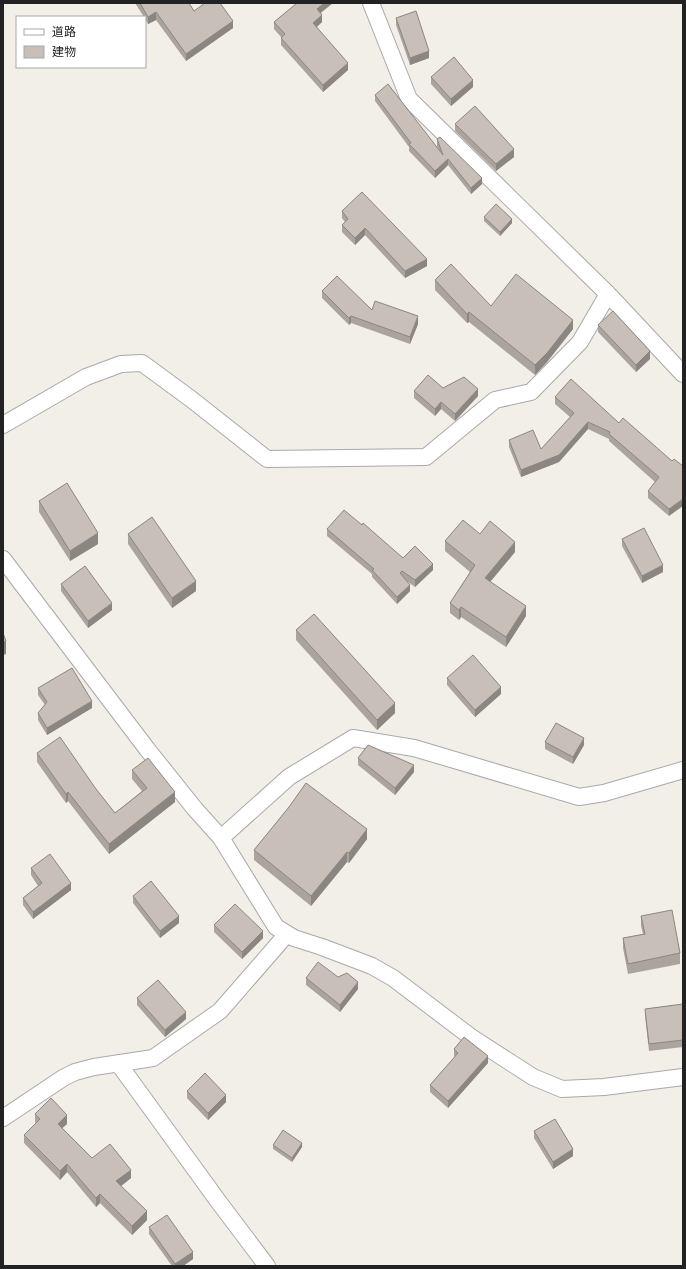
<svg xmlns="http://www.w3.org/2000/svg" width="686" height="1269" viewBox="0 0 686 1269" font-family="Rubik,'Noto Sans JP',sans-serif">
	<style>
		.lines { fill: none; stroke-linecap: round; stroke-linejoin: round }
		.street-casing { stroke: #a9a9a9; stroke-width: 18 }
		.street { stroke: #fff; stroke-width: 16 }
		.wall { fill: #aba49e }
		.shaded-wall { fill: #8b8681 }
		.building { fill: #c7bfb8; stroke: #8b8681 }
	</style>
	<rect width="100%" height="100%" fill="#f2efe9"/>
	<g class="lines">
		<defs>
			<path id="street" d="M371,3L409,99L608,294L683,374
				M3,425L86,377L121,364L142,363L191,399L267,459L426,457L495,400L531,392L580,342L608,294
				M3,559L147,749L195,809L221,838L276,927L294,938L322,947L372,966L393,978L471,1037L533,1077L562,1089L604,1087L683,1077
				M221,838L289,777L353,738L414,748L579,797L604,793L683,770
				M118,1063L218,1201L267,1266
				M3,1118L63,1078L75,1072L94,1067L153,1058L220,1011L287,934"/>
		</defs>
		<use href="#street" class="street-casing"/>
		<use href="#street" class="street"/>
	</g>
	<path class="wall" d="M135,3H189L194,11L233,28L186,61L156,20L148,24L145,19V17H144Z
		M321,13L322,22L317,27L348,70L323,92L281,45V37L274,29V22Z
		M396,18L429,58L410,65L396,25Z
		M431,77L473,87L451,106L431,84Z
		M375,95L439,150L437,146V139L482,184L471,194L448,165L435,178L409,151V147L375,101Z
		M455,124L514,157L496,171L455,131Z
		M342,211L427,266L405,278L365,235L355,245L342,232V225L345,222L342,218Z
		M484,217L512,223L500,236L484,221Z
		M435,280L491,306L573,329L547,362L535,375L469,322L467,323L435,290Z
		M322,291L372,310L418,324L410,344L351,323L349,325L322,298Z
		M598,325L650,359L636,372L598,332Z
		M443,388L478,396L455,421L441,409L435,416L414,398V391Z
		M555,397L619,423L672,461L669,516L648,498V491L655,482L609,441V439L588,429L559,462L521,477L509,447V440L541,449L570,417L555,404Z
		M39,501L98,544L70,561L39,512Z
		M362,525L403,558L433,570L415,587L408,582L410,591L397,604L372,577V574L327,536V529Z
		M128,534L196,591L172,608L128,544Z
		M480,534L515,552L490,582L526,616L506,647L461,617L459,620L450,613V603L470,572L445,551V541Z
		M622,539L663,572L642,583L622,546Z
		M61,584L112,610L88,628L61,591Z
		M296,630L395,713L377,730L296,640Z
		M447,678L501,694L475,717L447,685Z
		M38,688L92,708L47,735L38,720V713L45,705L38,695Z
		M545,742L584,745L573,764L545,749Z
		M37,753L96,789L115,813L142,791L132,779V770L175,802L109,854L68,801L66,803L37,762Z
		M358,758L414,772L395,795L358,765Z
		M289,807L367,839L349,863L347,862L311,906L254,860V850Z
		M31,868L71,890L33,919L23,905V898L38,886L31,875Z
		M133,896L179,923L160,938L133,903Z
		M641,916L680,953V964L628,974L623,948V938L643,934L641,926Z
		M214,925L263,938L242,959L214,932Z
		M338,977L358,989L340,1012L306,985V978Z
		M137,998L186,1019L165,1037L137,1005Z
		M683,1004V1047L649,1051L645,1016V1009Z
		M454,1049L488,1063L448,1108L430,1092V1085L455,1057L454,1056Z
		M187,1091L226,1102L208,1120L187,1098Z
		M35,1114L67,1124L62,1128L92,1158L131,1178L121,1186L147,1220L132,1235L100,1203L96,1207L67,1172L60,1180L24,1143V1135L36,1123L35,1122Z
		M534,1131L573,1156L553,1169L534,1138Z
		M273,1145L302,1147L292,1162L273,1149Z
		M149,1227L193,1259L183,1266H172L149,1234Z"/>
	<path class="shaded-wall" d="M324,3H333L317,16V9Z
		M156,12V20L148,24V17Z
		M322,15V22L313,30V23Z
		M233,21V28L186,61V54Z
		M429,51V58L410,65V58Z
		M348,63V70L323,92V85Z
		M473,80V87L451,106V99Z
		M514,149V157L496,171V164Z
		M448,159V165L435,178V171Z
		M482,178V184L471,194V188Z
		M512,219V223L500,236V232Z
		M365,228V235L355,245V238Z
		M427,259V266L405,278V271Z
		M469,312V322L467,323V314Z
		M351,316V323L349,325V318Z
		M418,316V324L410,344V337Z
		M573,320V329L547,362L535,375V365Z
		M650,351V359L636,372V365Z
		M478,389V396L455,421V414Z
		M441,402V409L435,416V409Z
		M588,422V429L559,462L521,477V470Z
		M683,499V506L669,516V509Z
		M98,533V544L70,561V551Z
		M515,542V552L485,588V578Z
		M433,564V570L415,587V580Z
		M663,565V572L642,583V576Z
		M196,581V591L172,608V598Z
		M410,585V591L397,604V597Z
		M112,603V610L88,628V621Z
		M526,606V616L506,647V637Z
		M461,607V617L459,620V610Z
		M6,641V654L3,655V642Z
		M501,687V694L475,717V710Z
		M92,701V708L47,735V728Z
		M395,703V713L377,730V720Z
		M584,738V745L573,764V757Z
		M414,765V772L395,795V788Z
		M68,792V801L66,803V794Z
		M175,792V802L109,854V844Z
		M367,829V839L349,863V853Z
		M347,852V862L311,906V896Z
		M71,883V890L33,919V912Z
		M179,916V923L160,938V931Z
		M263,931V938L242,959V952Z
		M358,982V989L340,1012V1005Z
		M186,1012V1019L165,1037V1030Z
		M488,1056V1063L448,1108V1101Z
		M226,1095V1102L208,1120V1113Z
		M67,1115V1124L58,1132V1124Z
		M302,1143V1147L292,1162V1158Z
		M573,1149V1156L553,1169V1162Z
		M67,1164V1172L60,1180V1171Z
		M131,1170V1178L116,1190V1181Z
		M100,1194V1203L96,1207V1198Z
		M147,1211V1220L132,1235V1226Z
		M193,1252V1259L183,1266H175V1264Z"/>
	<path class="building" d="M140,3H189L194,11L205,3H220L233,21L186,54L156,12L148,17Z
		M297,3H324L317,9L322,15L313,23L348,63L323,85L281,38L285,34L274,22Z
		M416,11L429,51L410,58L396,18Z
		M454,57L473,80L451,99L431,77Z
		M388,84L443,155L437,139L440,137L482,178L471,188L448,159L435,171L409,144L411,143L375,95Z
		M475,106L514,149L496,164L455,124Z
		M362,192L427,259L405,271L365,228L355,238L342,225L348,219L342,211Z
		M496,204L512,219L500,232L484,217Z
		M451,264L491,306L516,274L573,320L547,353L535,365L469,312L467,314L435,280Z
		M337,276L372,310L375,301L418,316L410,337L351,316L349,318L322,291Z
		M613,311L650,351L636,365L598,325Z
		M428,375L443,388L464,377L478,389L455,414L441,402L435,409L414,391Z
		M571,379L619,423L623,418L672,461L674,459L683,466V499L669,509L648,491L659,477L609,434L610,432L588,422L559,455L521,470L509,440L533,430L541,449L574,413L555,397Z
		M67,483L98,533L70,551L39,501Z
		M344,510L362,525L363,523L403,558L415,546L433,564L415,580L402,571L400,573L410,585L397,597L372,570L374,569L327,529Z
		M152,517L196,581L172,598L128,534Z
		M463,520L480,534L490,521L515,542L485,578L526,606L506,637L461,607L459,610L450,603L475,565L445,541Z
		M644,528L663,565L642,576L622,539Z
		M85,566L112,603L88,621L61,584Z
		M314,614L395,703L377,720L296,630Z
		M3,633L6,641L3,642Z
		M473,655L501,687L475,710L447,678Z
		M72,668L92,701L47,728L38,713L47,702L38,688Z
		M556,723L584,738L573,757L545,742Z
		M60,737L96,789L115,813L147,788L132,770L148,758L175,792L109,844L68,792L66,794L37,753Z
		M368,745L414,765L395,788L358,758Z
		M306,783L367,829L349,853L347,852L311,896L254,850L289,807Z
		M50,854L71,883L33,912L23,898L42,883L31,868Z
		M151,881L179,916L160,931L133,896Z
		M235,904L263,931L242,952L214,925Z
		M672,910L680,953L628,964L623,938L645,934L641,916Z
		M318,962L338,977L347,973L358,982L340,1005L306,978Z
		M158,980L186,1012L165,1030L137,998Z
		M683,1004V1040L649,1044L645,1009Z
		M464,1037L488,1056L448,1101L430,1085L458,1053L454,1049Z
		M205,1073L226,1095L208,1113L187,1091Z
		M51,1098L67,1115L58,1124L92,1158L110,1144L131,1170L116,1181L147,1211L132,1226L100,1194L96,1198L67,1164L60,1171L24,1135L40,1119L35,1114Z
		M555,1119L573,1149L553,1162L534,1131Z
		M283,1130L302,1143L292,1158L273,1145Z
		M167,1215L193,1252L175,1264L149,1227Z"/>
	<rect width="686" height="1269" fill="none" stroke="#222222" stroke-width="8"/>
	<rect x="16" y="16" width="130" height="52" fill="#ffffff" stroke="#a7a7a7"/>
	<rect x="24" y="29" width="20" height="6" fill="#ffffff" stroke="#a7a7a7"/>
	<text x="52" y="36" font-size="12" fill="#222222">道路</text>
	<rect x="24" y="46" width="20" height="12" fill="#c7bfb8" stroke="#a7a7a7"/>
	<text x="52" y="56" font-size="12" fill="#222222">建物</text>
</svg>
